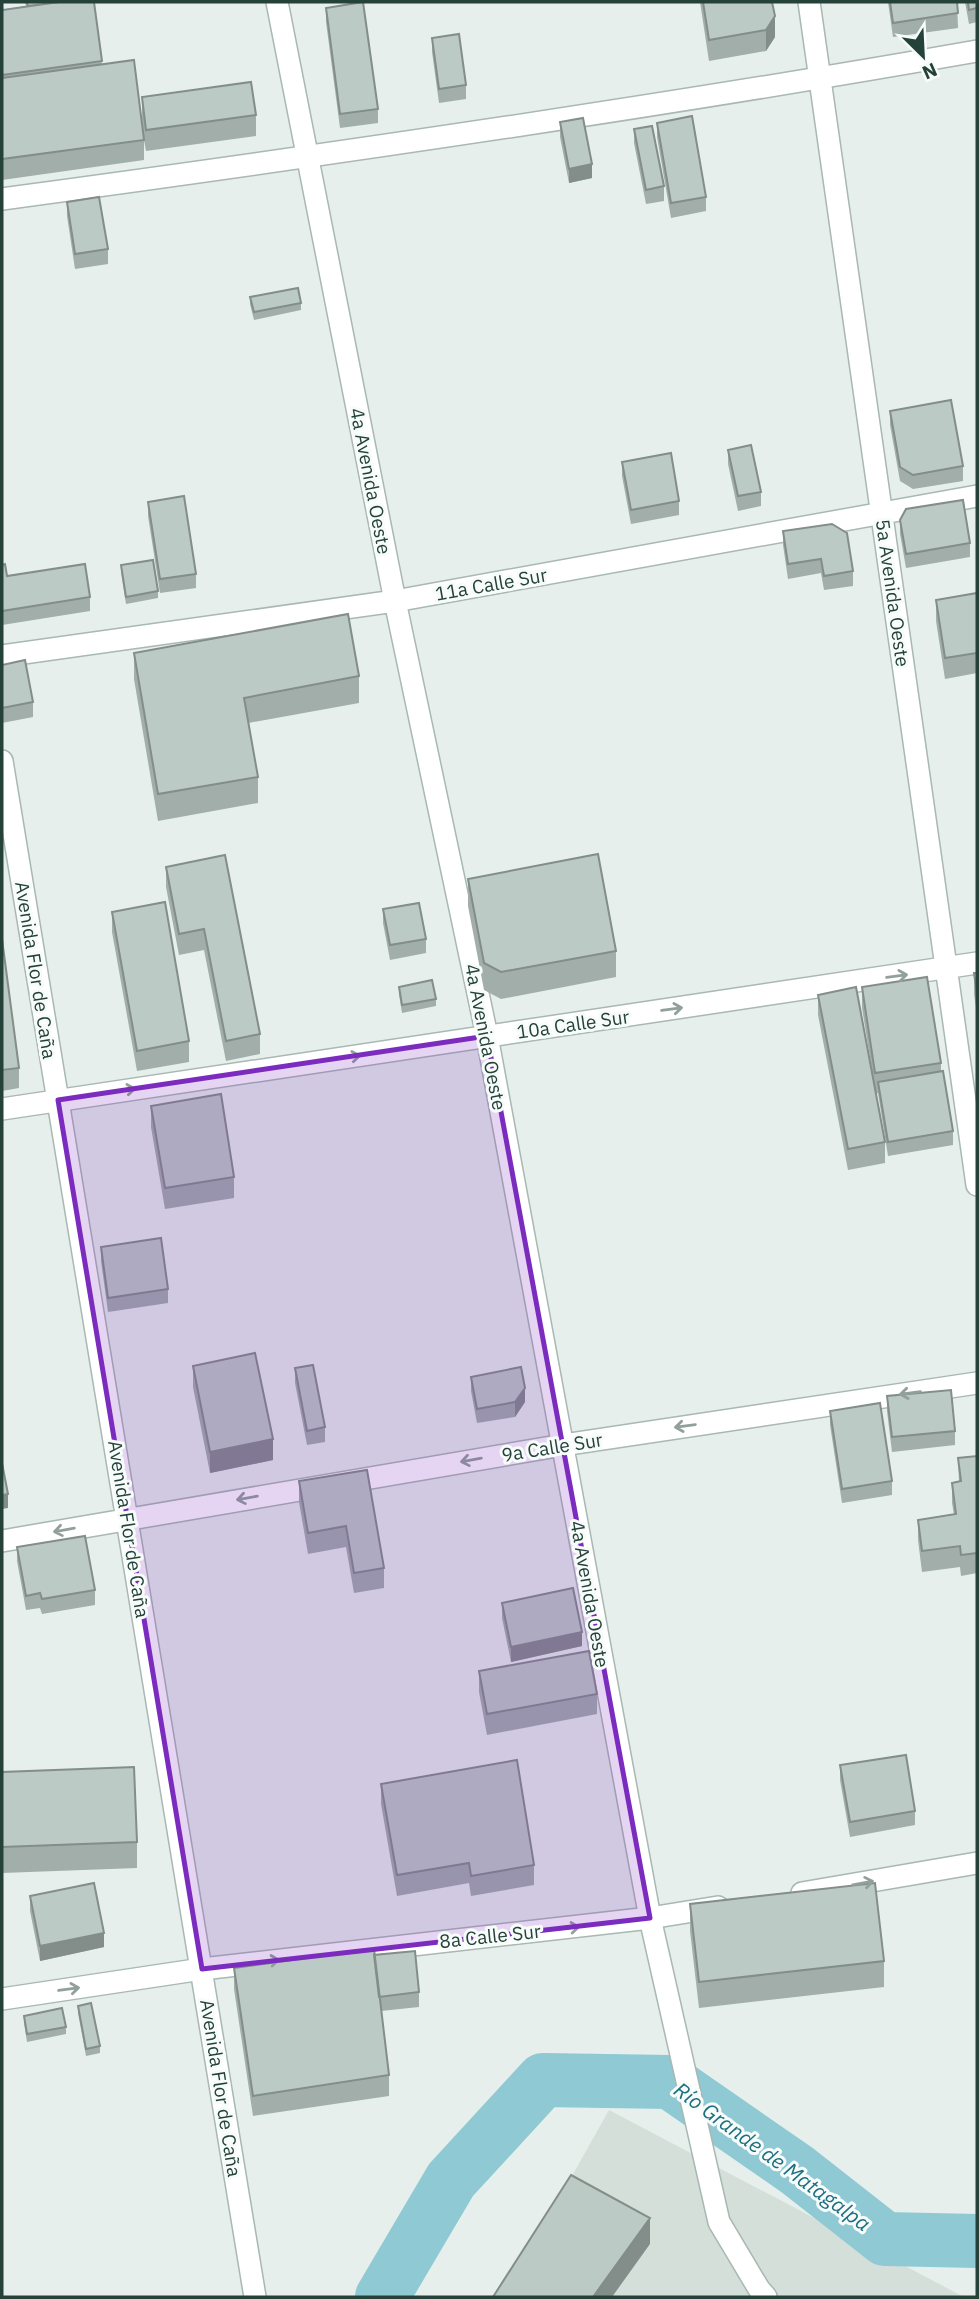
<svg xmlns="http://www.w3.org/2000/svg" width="979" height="2299" viewBox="0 0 979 2299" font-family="'IBM Plex Sans',sans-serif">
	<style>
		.built { fill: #d4dfda }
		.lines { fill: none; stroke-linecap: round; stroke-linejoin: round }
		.river { stroke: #8ec9d4; stroke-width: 54 }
		.minor-casing { stroke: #a8b8b2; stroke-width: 24 }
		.tertiary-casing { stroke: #a8b8b2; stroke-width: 24 }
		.minor { stroke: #fff; stroke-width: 21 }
		.tertiary { stroke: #fff; stroke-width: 21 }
		.wall { fill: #a1aea9 }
		.shaded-wall { fill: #838d89 }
		.building { fill: #bbcac4; stroke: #838d89; stroke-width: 2 }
		.oneway { stroke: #92a09c }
		.marked { fill: #7b2cbf; fill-opacity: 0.2; stroke: #7b2cbf; stroke-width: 5; stroke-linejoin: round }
		.labels { text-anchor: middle; stroke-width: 6; stroke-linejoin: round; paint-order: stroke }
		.street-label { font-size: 19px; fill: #24423a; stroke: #f7fbf9 }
		.water-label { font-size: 21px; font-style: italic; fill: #1c6f80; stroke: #f7fbf9 }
	</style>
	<rect width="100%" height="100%" fill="#e6efeb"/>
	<path class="built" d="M609,2110L964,2297H504Z"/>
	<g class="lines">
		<path class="river" d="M382,2297L451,2180L543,2080L670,2082L797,2170L885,2239L977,2241"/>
		<defs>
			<path id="minor" d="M277,2L395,601L487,1036L650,1918L719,2222L759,2289L766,2297
				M809,2L977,1185
				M2,656L395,601L977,496
				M2,761L255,2297
				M2,1109L977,963
				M2,1541L563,1445L977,1383"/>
			<path id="tertiary" d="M2,199C328,155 653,108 977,51
				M802,1893L977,1863
				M2,1999L202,1969L650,1918L718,1907"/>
		</defs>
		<use href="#minor" class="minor-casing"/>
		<use href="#tertiary" class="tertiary-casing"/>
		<use href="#minor" class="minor"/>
		<use href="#tertiary" class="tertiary"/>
	</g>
	<path class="wall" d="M25,2H94L102,64L142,118V97L256,115V136L146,151L144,140V160L2,180V10L26,6Z
		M700,2H772L775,37L766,51L709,61Z
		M888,2H957L958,28L893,37Z
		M965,2H977V22L969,24Z
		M326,8L378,109V123L340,128L326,22Z
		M432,38L466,85V99L439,103L432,52Z
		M560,122L592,178L569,183L560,137Z
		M657,123L706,197V211L671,218L657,137Z
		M634,129L664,186V201L646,204L634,143Z
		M67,202L108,249V264L75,269L67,216Z
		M250,297L301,303V310L254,320L250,304Z
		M890,411L963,466V481L913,489L900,481L890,425Z
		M728,450L761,492V506L738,511L728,464Z
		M622,462L679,501V515L631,524L622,476Z
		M148,502L196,574V588L160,593L148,516Z
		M900,520L970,543V557L906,568L900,534Z
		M783,531L853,571V586L824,590L821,573L788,579L783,545Z
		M2,565L7,576L90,597V611L2,625Z
		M121,565L158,591V598L126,604L121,572Z
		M977,593V673L945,679L936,621V600Z
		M134,653L359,676V703L248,723L258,777V803L158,821L134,679Z
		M2,665L33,702V717L2,723Z
		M225,855L260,1034V1054L226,1061L204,950L179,955L166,887V867Z
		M468,879L616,951V977L501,999L484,990L468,906Z
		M383,909L426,939V953L390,960L383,923Z
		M112,912L189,1041V1062L137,1071L112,932Z
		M2,939L19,1068V1088L2,1091Z
		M974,973H977V1014L974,994Z
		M399,987L436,999V1006L402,1013L399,994Z
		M862,987L941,1063V1071L953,1131V1145L888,1156L878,1093L876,1094L885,1142V1163L848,1170L818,1015V995L872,1070L862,1008Z
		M151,1106L234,1177V1198L165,1209L151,1127Z
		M101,1247L168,1289V1303L108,1312L101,1261Z
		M193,1366L273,1460L210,1473L193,1387Z
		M295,1368L325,1427V1442L307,1445L295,1383Z
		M471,1377L525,1402L515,1417L477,1423L471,1391Z
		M887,1396L955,1431V1445L892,1452L887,1411Z
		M830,1411L892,1481V1495L842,1503L830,1425Z
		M977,1456V1573L961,1576L960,1567L922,1572L918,1540V1520L954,1515L952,1503V1483L959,1482L958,1458Z
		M367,1470L384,1568V1588L354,1593L346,1547L308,1554L299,1502V1481Z
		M17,1547L95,1590V1605L42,1614L40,1608L26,1610L17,1561Z
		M502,1603L582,1646L511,1662L502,1618Z
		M479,1671L597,1694V1714L487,1735L479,1692Z
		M840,1765L915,1811V1825L850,1837L840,1780Z
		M2,1772L137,1842V1868L2,1873Z
		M381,1784L534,1865V1885L471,1896L469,1883L397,1896L381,1804Z
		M30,1896L104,1947L40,1961L30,1911Z
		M690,1904L884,1961V1987L699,2008L690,1931Z
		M374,1955L419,1992V2007L381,2011L389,2075V2096L253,2116L234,1989V1968Z
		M78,2006L100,2046V2053L86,2056L78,2013Z
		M24,2016L66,2027V2034L27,2042L24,2023Z"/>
	<path class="shaded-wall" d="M775,16V37L766,51V30Z
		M592,164V178L569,183V169Z
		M525,1388V1402L515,1417V1402Z
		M273,1439V1460L210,1473V1452Z
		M8,1494V1508L2,1509V1495Z
		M582,1632V1646L511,1662V1647Z
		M104,1933V1947L40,1961V1946Z
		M650,2218V2244L612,2297H593Z"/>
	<path class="building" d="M27,2H60L28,6Z
		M59,2H94L102,61L2,75V10Z
		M363,2L378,109L340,114L326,8Z
		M703,2H772L775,16L766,30L709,40Z
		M890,2H957L958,13L893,23Z
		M968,2H977V8L969,10Z
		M459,34L466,85L439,89L432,38Z
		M134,60L144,140L2,159V78Z
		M251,82L256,115L146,130L142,97Z
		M692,116L706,197L671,203L657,123Z
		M583,118L592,164L569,169L560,122Z
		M652,126L664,186L646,190L634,129Z
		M99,197L108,249L75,254L67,202Z
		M298,288L301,303L254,312L250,297Z
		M951,400L963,466L913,475L900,467L890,411Z
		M751,445L761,492L738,496L728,450Z
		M671,453L679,501L631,510L622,462Z
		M184,496L196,574L160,579L148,502Z
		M963,500L970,543L906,554L900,520L906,509Z
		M832,524L847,533L853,571L824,576L821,559L788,564L783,531Z
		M153,560L158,591L126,597L121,565Z
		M5,564L7,576L85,564L90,597L2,611V565Z
		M977,593V653L945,658L936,600Z
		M348,614L359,676L244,698L258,777L158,794L134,653Z
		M25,660L33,702L2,708V665Z
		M598,854L616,951L501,972L484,963L468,879Z
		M225,855L260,1034L226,1041L204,929L179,934L166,867Z
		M165,902L189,1041L137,1051L112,912Z
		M419,903L426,939L390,945L383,909Z
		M2,939L19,1068L2,1070Z
		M974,973H977V994Z
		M927,977L941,1063L875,1073L862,987Z
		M432,980L436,999L402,1005L399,987Z
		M856,987L885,1142L848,1149L818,995Z
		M943,1071L953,1131L888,1142L878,1082Z
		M221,1094L234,1177L165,1188L151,1106Z
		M161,1238L168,1289L108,1298L101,1247Z
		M255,1353L273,1439L210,1452L193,1366Z
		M313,1365L325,1427L307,1431L295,1368Z
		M521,1367L525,1388L515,1402L477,1409L471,1377Z
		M951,1390L955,1431L892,1437L887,1396Z
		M880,1403L892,1481L842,1489L830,1411Z
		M977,1456V1553L961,1555L960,1546L922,1551L918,1520L956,1514L952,1483L961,1481L958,1458Z
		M2,1463L8,1494L2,1495Z
		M367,1470L384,1568L354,1573L346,1526L308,1533L299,1481Z
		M85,1536L95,1590L42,1599L40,1593L26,1596L17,1547Z
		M573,1588L582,1632L511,1647L502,1603Z
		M589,1651L597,1694L487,1714L479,1671Z
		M906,1755L915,1811L850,1822L840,1765Z
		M517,1760L534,1865L471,1876L469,1863L397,1875L381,1784Z
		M134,1767L137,1842L2,1847V1772Z
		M94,1883L104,1933L40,1946L30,1896Z
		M875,1883L884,1961L699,1982L690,1904Z
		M374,1949L389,2075L253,2096L234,1968Z
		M415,1951L419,1992L379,1997L374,1955Z
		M91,2003L100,2046L86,2049L78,2006Z
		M62,2008L66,2027L27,2034L24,2016Z
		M571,2175L650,2218L593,2297H493Z"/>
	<defs><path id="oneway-shaft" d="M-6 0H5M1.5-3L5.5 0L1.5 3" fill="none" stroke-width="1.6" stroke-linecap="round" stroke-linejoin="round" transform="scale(1.75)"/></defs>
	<g class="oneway">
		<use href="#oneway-shaft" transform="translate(897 976) rotate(-8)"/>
		<use href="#oneway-shaft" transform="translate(672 1009) rotate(-8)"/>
		<use href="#oneway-shaft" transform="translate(350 1057) rotate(-8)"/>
		<use href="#oneway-shaft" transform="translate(125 1090) rotate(-8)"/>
		<use href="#oneway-shaft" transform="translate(910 1393) rotate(172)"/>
		<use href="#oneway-shaft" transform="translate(685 1426) rotate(172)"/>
		<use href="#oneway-shaft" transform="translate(471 1460) rotate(170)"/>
		<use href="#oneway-shaft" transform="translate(247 1498) rotate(170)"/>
		<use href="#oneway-shaft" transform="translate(64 1530) rotate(170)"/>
		<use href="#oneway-shaft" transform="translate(863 1883) rotate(-10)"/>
		<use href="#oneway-shaft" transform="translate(569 1928) rotate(-6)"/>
		<use href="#oneway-shaft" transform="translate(269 1961) rotate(-6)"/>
		<use href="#oneway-shaft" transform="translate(69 1989) rotate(-8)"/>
	</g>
	<path class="marked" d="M487,1036L650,1918L202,1969L58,1100Z"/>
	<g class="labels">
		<g class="street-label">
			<text transform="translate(371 481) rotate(79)" y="7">4a Avenida Oeste</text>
			<text transform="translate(491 584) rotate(-10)" y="7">11a Calle Sur</text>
			<text transform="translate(893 593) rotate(82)" y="7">5a Avenida Oeste</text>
			<text transform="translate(36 970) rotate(81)" y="7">Avenida Flor de Caña</text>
			<text transform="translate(573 1024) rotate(-8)" y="7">10a Calle Sur</text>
			<text transform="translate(486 1037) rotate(79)" y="7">4a Avenida Oeste</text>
			<text transform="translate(552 1447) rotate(-9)" y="7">9a Calle Sur</text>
			<text transform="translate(129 1529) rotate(81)" y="7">Avenida Flor de Caña</text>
			<text transform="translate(590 1594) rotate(80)" y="7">4a Avenida Oeste</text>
			<text transform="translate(490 1936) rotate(-6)" y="7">8a Calle Sur</text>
			<text transform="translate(221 2088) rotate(81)" y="7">Avenida Flor de Caña</text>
		</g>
		<g class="water-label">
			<text transform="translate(772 2157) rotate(36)" y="7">Río Grande de Matagalpa</text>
		</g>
	</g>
	<rect width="979" height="2299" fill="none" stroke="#24423a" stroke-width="7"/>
	<g transform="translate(923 56) rotate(156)" stroke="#f7fbf9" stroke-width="5" paint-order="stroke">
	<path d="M0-5L12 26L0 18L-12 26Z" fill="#24423a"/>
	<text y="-10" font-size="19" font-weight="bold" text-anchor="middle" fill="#24423a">N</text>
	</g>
</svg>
